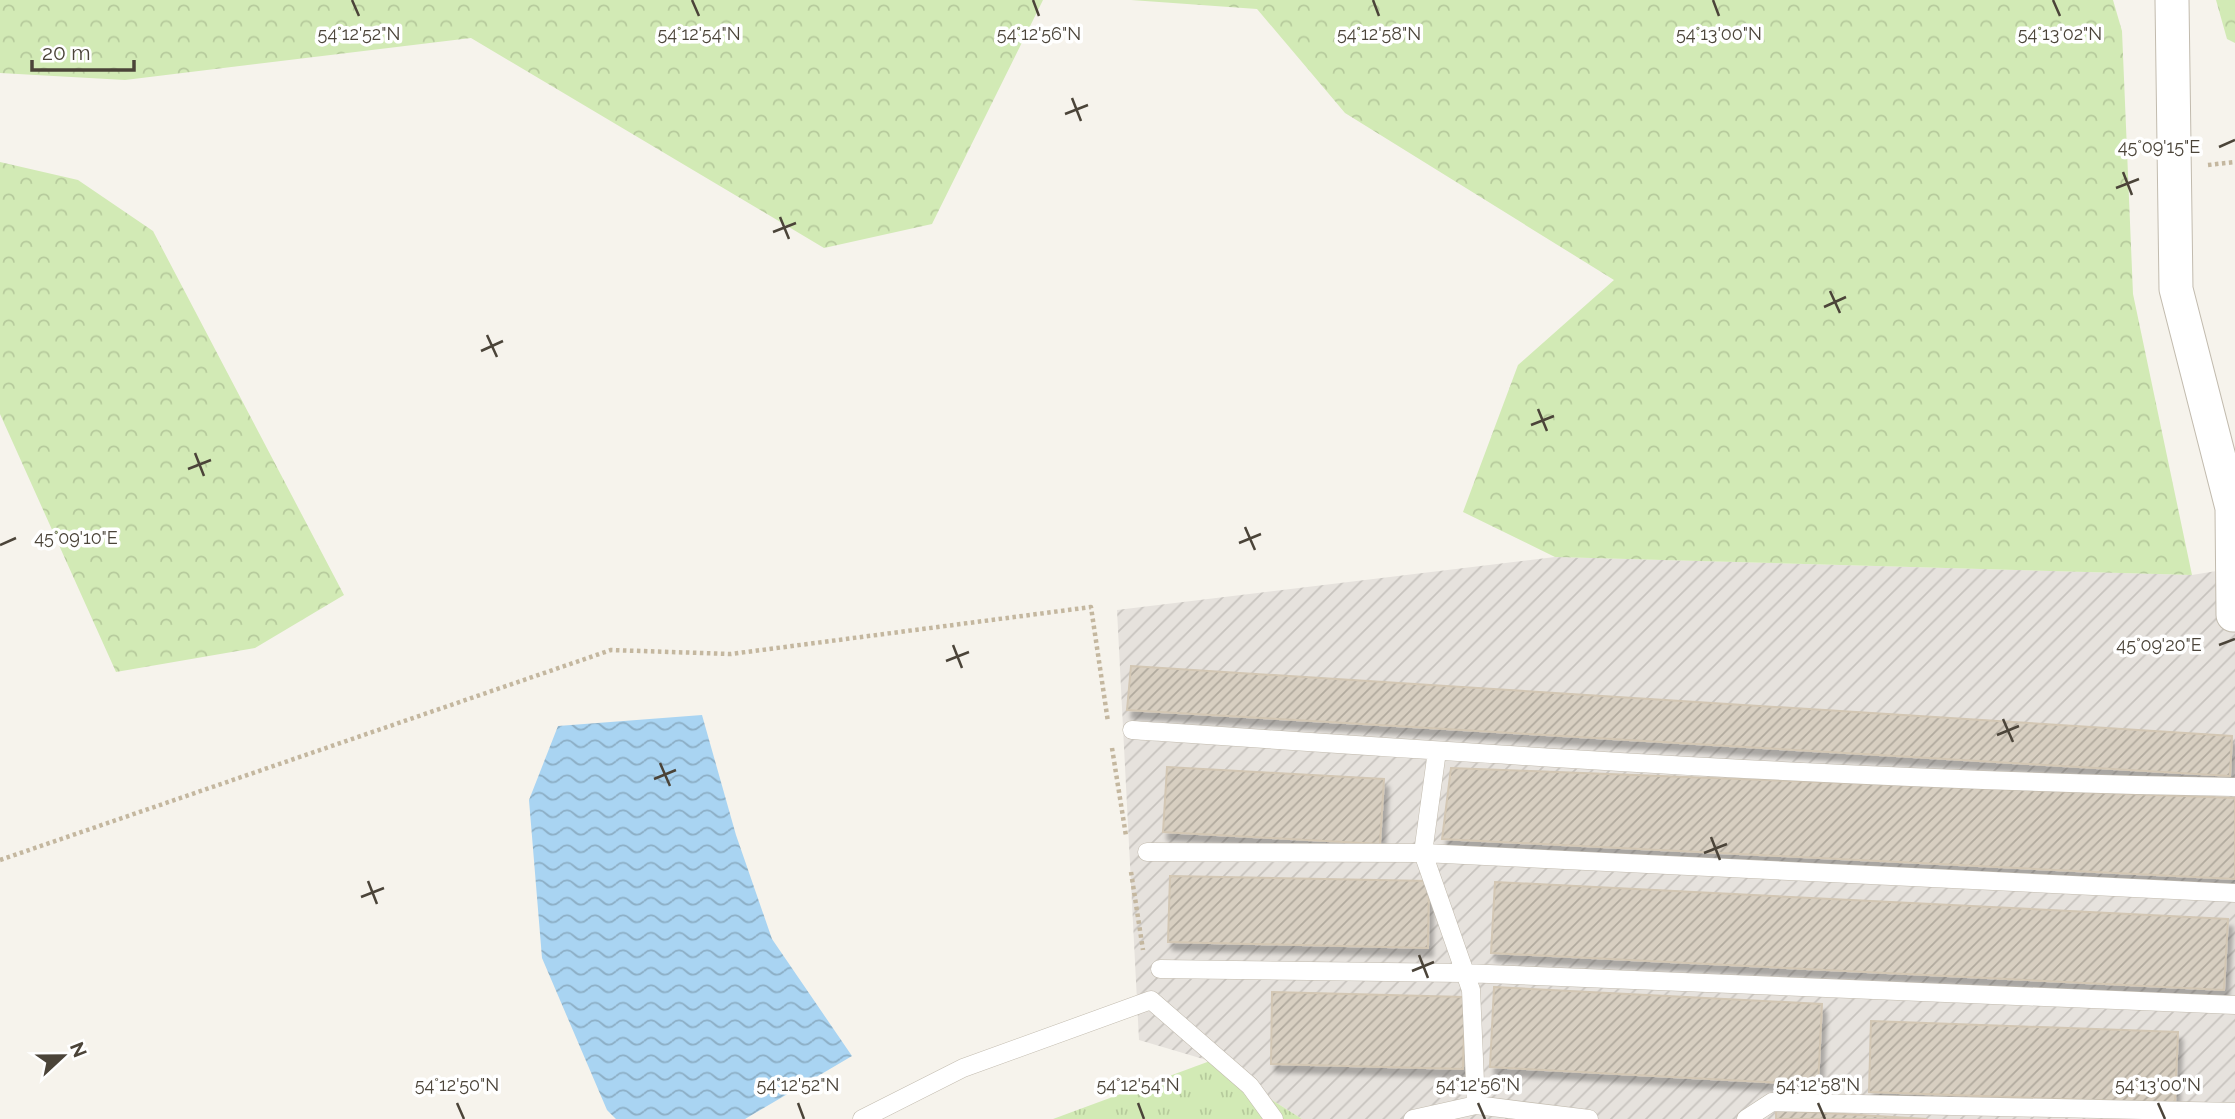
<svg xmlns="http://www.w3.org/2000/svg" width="2235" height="1119" viewBox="0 0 2235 1119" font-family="Raleway,sans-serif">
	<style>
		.industrial { fill: url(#industrial-furrows) }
		.grass { fill: url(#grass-tufts) }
		.forest { fill: url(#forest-crowns) }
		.water { fill: url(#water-waves) }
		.building { fill: url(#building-hatch); stroke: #d3c7b4; stroke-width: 2; filter: url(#shadow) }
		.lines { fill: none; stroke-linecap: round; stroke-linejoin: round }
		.service-casing { stroke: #c2bbae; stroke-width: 19 }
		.minor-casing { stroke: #c2bbae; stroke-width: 35 }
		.path { stroke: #c4b79f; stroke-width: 4.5; stroke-dasharray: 3.5 3.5; stroke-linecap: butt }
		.service { stroke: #fff; stroke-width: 18 }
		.minor { stroke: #fff; stroke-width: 33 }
		.ticks { fill: none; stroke: #4b4439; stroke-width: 2.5 }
		.ticks-label { font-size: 18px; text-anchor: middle; fill: #4b4439; stroke: #fff; stroke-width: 7; stroke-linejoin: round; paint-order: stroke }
	</style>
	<defs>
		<pattern id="industrial-furrows" width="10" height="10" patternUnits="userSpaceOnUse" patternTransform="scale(1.75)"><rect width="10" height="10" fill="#e6e2dd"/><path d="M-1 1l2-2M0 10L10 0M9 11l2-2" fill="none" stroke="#c7c3be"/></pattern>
		<pattern id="grass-tufts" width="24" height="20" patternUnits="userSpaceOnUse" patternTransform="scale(1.75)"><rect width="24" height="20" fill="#d2eab5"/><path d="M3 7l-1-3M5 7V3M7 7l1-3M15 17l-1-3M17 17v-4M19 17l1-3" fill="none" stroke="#b6ca9c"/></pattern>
		<pattern id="forest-crowns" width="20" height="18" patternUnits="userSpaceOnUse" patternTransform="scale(1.75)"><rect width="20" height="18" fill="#d2eab5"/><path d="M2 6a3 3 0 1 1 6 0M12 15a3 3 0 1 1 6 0" fill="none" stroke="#b6ca9c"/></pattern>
		<pattern id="water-waves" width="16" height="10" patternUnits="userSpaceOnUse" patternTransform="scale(1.75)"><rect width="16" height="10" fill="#a9d4f2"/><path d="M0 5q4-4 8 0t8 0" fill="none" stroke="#8caec5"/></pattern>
		<pattern id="building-hatch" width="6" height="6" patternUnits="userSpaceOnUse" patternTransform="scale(1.75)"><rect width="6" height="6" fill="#d8cfc1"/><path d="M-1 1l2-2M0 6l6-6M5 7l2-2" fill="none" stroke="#b1aa9e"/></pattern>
		<filter id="shadow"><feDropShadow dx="4.5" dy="8" stdDeviation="2" flood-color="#0004"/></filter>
	</defs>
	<rect width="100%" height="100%" fill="#f6f3ec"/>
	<path class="industrial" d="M1555,557L2192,575L2235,568V1119H1302L1210,1061L1139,1040L1117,610Z"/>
	<path class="grass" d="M1210,1061L1302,1119H1053Z"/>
	<path class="forest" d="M0,0H1043L932,224L824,248L471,38L125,80L0,73Z
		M1131,0H2113L2122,31L2133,294L2192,575L1555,557L1463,512L1518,365L1614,280L1345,113L1257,9Z
		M2216,0H2235V43L2227,39Z
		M0,162L78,180L153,231L344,595L255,648L116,672L0,414Z"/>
	<path class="water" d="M702,715L736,835L772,939L852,1056L745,1119H616L607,1110L542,958L529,800L558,726Z"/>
	<path class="building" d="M1131,666L2232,736L2230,776L1127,710Z
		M1167,767L1384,779L1380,844L1163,832Z
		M1451,768L2235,798V879L1442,839Z
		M1170,876L1429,881L1428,948L1168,942Z
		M1495,882L2228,919L2224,990L1491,953Z
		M1494,987L1822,1004L1818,1085L1490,1067Z
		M1272,992L1465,997L1463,1069L1271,1064Z
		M1871,1021L2178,1032L2175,1103L1869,1092Z
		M1776,1110L1927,1119H1776Z"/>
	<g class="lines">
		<defs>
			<path id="service" d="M1132,730C1499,755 1867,781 2235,787
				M1437,751L1423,853L1471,990L1476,1105
				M1147,852L1423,853L2235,893
				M1160,969L1464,973L2235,1005
				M862,1119L963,1068L1151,1000L1250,1086L1274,1119
				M1413,1119L1476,1105L1589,1119
				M1746,1119L1772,1102L2235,1112"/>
			<path id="minor" d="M2172,0L2176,289L2232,508L2233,615"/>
		</defs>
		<use href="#service" class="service-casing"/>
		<use href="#minor" class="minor-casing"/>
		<path class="path" d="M2208,165L2235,162
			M1112,748L1126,836
			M0,860L611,650L731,654L1091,607L1108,722
			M1131,872L1143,950"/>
		<use href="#service" class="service"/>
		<use href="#minor" class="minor"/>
	</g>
	<path class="ticks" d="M352,0L359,16M692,0L699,16M1033,0L1039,16M1373,0L1379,16M1713,0L1719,16M2053,0L2060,16M1072,98L1081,121M1065,114L1088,105M2219,147L2235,140M2123,172L2132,195M2116,188L2139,179M780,217L789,239M773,232L796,223M1830,291L1840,313M1824,307L1846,297M487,335L497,357M481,351L503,341M1538,409L1547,431M1531,425L1554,416M195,453L204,476M188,469L211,460M1245,527L1255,550M1239,543L1261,534M0,545L16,538M953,645L962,668M2219,645L2235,639M946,661L969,652M2003,719L2013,742M1997,735L2019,726M660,763L670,786M654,779L676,770M1711,837L1720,860M1704,853L1727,844M368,881L377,904M361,897L384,888M1419,955L1428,978M1412,971L1434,962M457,1103L464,1119M798,1103L804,1119M1138,1103L1144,1119M1478,1103L1485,1119M1818,1103L1825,1119M2158,1103L2165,1119"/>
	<g class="ticks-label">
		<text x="2060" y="40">54°13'02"N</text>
		<text x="359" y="40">54°12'52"N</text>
		<text x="699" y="40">54°12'54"N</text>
		<text x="1039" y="40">54°12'56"N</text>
		<text x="1379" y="40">54°12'58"N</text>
		<text x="1719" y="40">54°13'00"N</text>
		<text x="2159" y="153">45°09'15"E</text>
		<text x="76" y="544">45°09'10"E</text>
		<text x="2159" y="651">45°09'20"E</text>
		<text x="457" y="1091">54°12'50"N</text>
		<text x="798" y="1091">54°12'52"N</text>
		<text x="1138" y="1091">54°12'54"N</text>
		<text x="1478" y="1091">54°12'56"N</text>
		<text x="1818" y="1091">54°12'58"N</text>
		<text x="2158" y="1091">54°13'00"N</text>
	</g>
	<g transform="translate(63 1056) rotate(68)" stroke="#ffffff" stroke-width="5" paint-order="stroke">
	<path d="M0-5L12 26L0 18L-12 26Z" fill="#4b4439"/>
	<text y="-10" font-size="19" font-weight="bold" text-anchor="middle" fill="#4b4439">N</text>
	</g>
	<path d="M32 60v10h102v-10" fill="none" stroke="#4b4439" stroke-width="3.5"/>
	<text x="42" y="60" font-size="21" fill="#4b4439" stroke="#ffffff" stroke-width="5" paint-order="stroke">20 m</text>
</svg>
